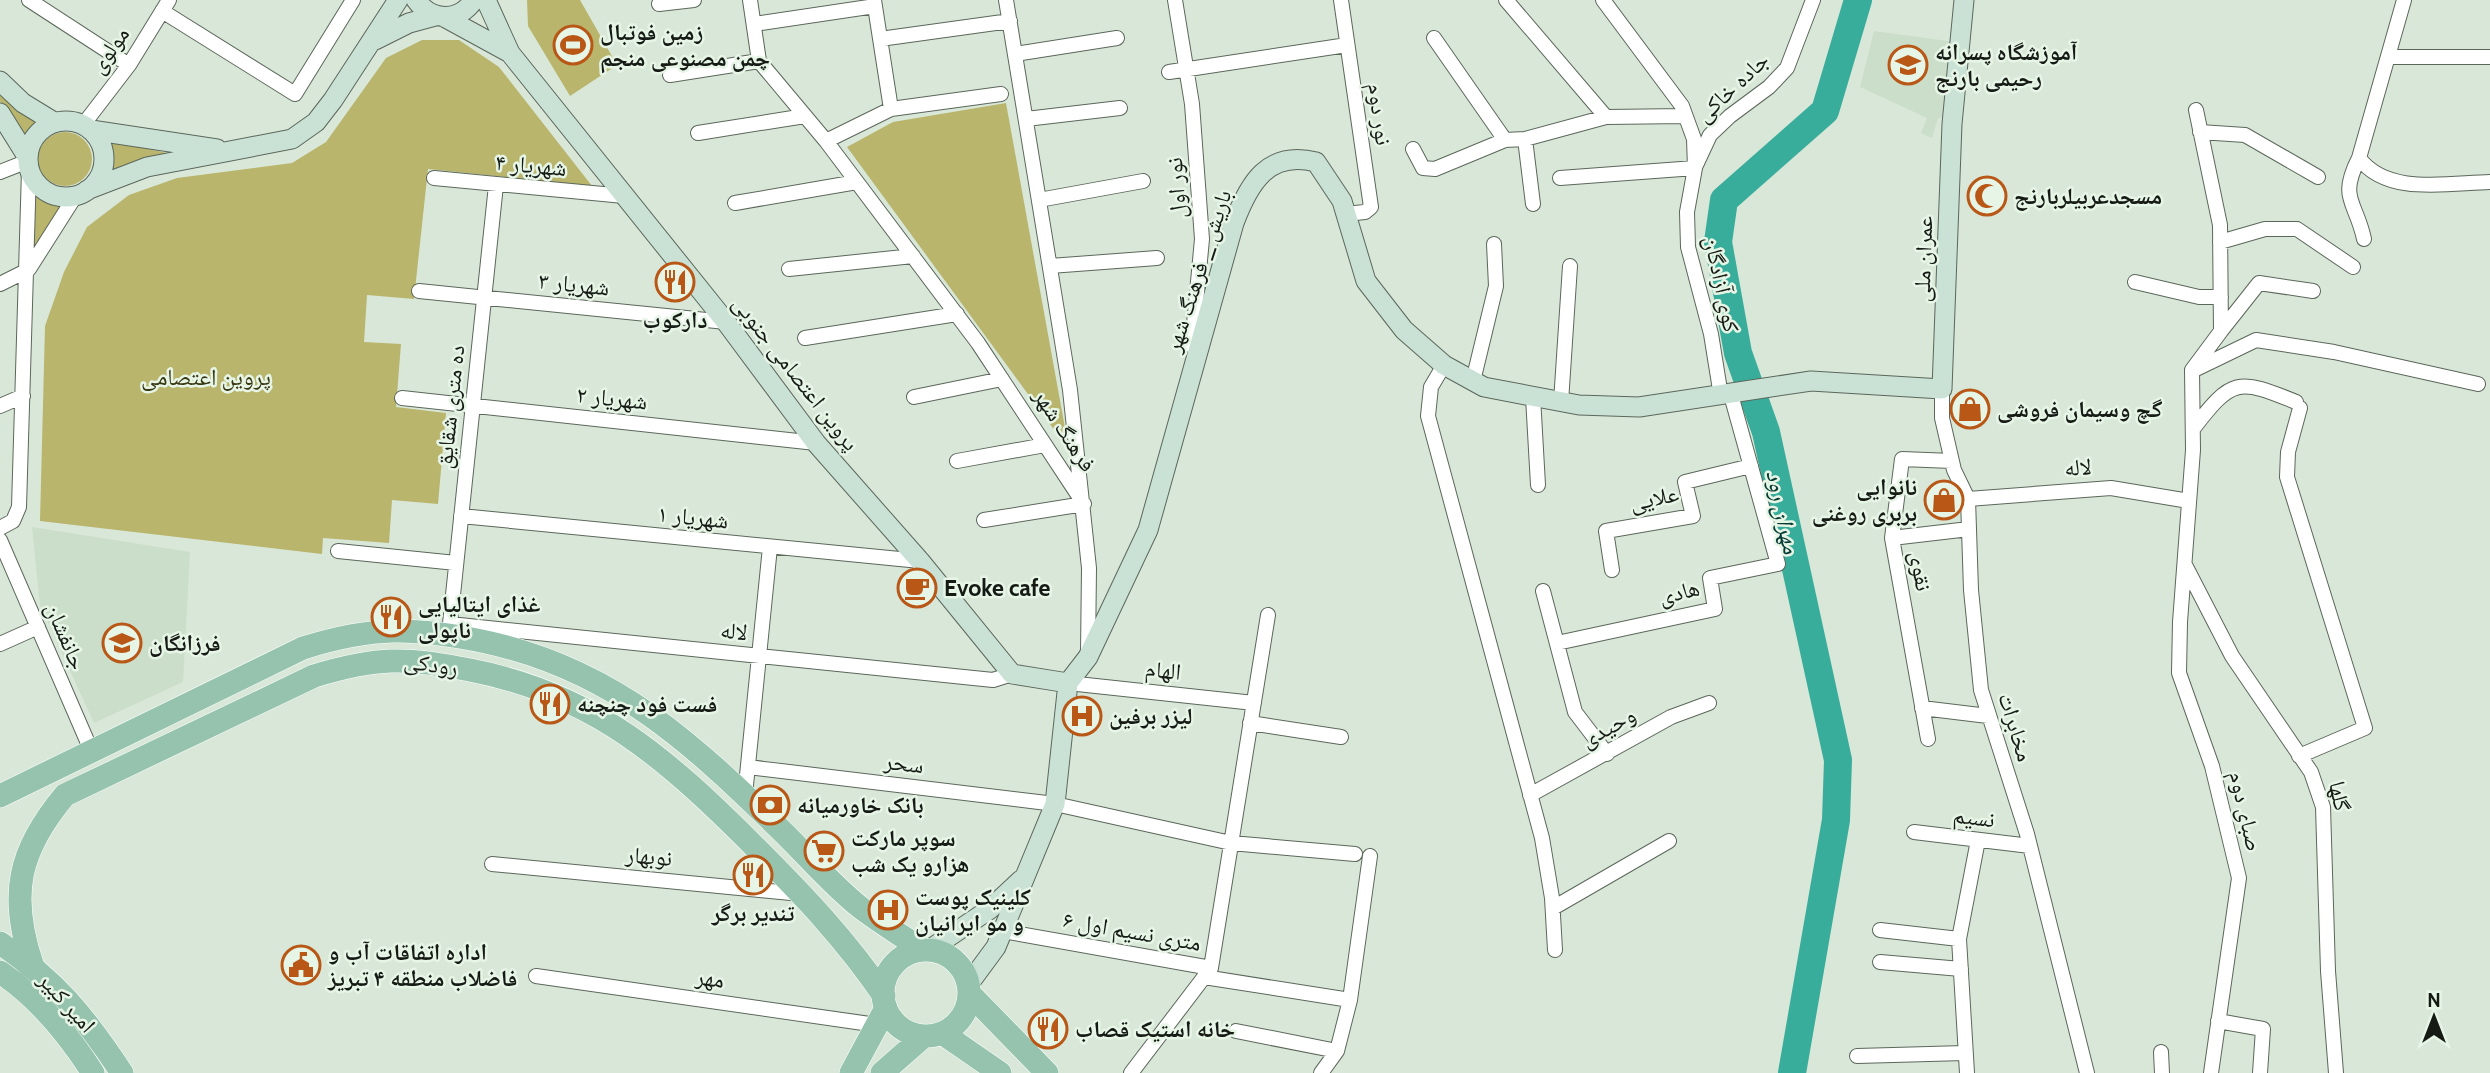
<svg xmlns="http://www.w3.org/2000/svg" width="2490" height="1073" viewBox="0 0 2490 1073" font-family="Cabin,'Noto Naskh Arabic',sans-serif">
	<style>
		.built { fill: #cbdec9 }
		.green { fill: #b9b56c }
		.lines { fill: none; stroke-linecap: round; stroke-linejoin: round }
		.river { stroke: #39ad9b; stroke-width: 28 }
		.street-casing { stroke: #5b675a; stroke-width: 16 }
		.secondary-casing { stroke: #5b675a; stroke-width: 21 }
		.primary-casing { stroke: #fff; stroke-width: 24 }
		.street { stroke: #fff; stroke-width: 14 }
		.secondary { stroke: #cae1d6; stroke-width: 19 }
		.primary { stroke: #95c3ae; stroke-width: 23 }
		.labels { text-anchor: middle; stroke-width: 5; stroke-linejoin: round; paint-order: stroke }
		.poi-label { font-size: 23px; font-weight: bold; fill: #151a15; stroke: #e6f5e5; text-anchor: start }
		.street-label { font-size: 23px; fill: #151a15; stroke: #e6f5e5 }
		.park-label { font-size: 23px; fill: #393612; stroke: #e6f5e5 }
		.water-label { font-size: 24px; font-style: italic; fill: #043a33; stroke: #e6f5e5 }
	</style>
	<rect width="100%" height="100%" fill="#d9e7d8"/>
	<path class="built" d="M1874,31L1955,42L1943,117L1938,118L1932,138L1921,133L1927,118L1860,87Z
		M32,527L190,552L183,682L94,723L40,605Z"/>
	<path class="green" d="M527,0H580L617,65L570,96L528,26Z
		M422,40H459L499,67L592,186L428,169L414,299L367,295L364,342L401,344L396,407L446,413L438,504L392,500L389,543L323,538L322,554L40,521L45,326L64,272L87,227L129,195L177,178L292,163L326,142L386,58Z
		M0,95L43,122L35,126L24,146L0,101Z
		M1006,103L1069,450L847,147L893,122Z
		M38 159a27 27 0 1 1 54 0a27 27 0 1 1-54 0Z
		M106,140L172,154L107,175L110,157Z
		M33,188L47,199L70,203L33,256Z"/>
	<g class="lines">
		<path class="river" d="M1792,1073L1836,820L1838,760L1766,432L1738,353L1718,242L1724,200L1825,111L1858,0"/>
		<defs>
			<path id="street" d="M29,0L129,65
				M750,0L759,61L826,141L978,343L1082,501
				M1006,0L1070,390L1089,568L1088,652
				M1175,0L1192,104L1202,239L1192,346
				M1341,0L1371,207L1365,212L1345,214
				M1506,0L1606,117L1685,116
				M1603,0L1682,106L1694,139L1695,168L1687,212L1688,247L1711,334L1721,396
				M2404,0L2359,158C2387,196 2448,183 2490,182
				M659,4L694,0
				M162,11L295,94L353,0
				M754,24L875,6
				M1434,38L1505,140
				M880,39L1010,21
				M1015,54L1117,38
				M2389,57H2490
				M1169,72L1347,45
				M670,75L759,61
				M891,109L1001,94
				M2196,110L2220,225L2221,331L2192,370L2193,450L2180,622L2179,673L2212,766L2239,878L2211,1073
				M1026,119L1120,108
				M83,125L129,65L169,0
				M2200,132L2245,135L2318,177
				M698,133L805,116
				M1525,139L1533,204
				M826,141L891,109L874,0
				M1413,149L1423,168L1435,169L1505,140L1525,139L1606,117
				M2359,158C2338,199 2356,201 2364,239
				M1696,165L1710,135L1730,116L1769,87L1787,68L1813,0
				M0,172L28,161
				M434,178L624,196
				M1560,178L1695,168
				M1039,200L1143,181
				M735,203L857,182
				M2220,242L2265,229H2297L2353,267
				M1050,266L1157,258
				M29,269L76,195
				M789,269L913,256
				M2135,282L2199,297H2221
				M0,284L28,270
				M419,291L726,322
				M2221,331L2259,283L2313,291
				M805,338L957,314
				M1444,365L1431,387L1428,416L1542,838L1552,898L1555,950
				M2196,369L2256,340L2334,352L2478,384
				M1473,381L1496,286L1494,244
				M1942,389V418L1954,470L1968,499L1971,590L1981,690L2027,834L2087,1073
				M914,397L1002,379
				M1533,397L1538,485
				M402,398L816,443
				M1561,402L1570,266
				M0,406L23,396
				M2193,429C2232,378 2238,378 2296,402
				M957,461L1045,445
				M1968,499L2111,488L2189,501
				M461,516L920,561
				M984,520L1084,504
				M0,528L13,521L19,507L29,170
				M1892,538L1969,529
				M0,540L91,750
				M338,551L456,563
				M2185,565L2232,656L2311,772L2323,807L2328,971L2336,1073
				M1612,570L1606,531L1693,516L1685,482L1751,466
				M1543,591L1575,712L1607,754
				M450,624L993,680L1012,674
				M449,633L496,185
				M1557,643L1715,609L1710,578L1778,564L1731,395
				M0,644L38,627
				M1068,683L1254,703
				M1922,708L1988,716
				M1250,723L1341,737
				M1928,739L1892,538L1902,459L1952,461
				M2299,756L2365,728L2287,477L2288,452L2300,408
				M748,767L1055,804L1231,843L1355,854
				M745,795L770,547
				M1530,795L1671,717L1709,703
				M1914,832L2030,846
				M492,864L801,894
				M1553,908L1669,841
				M1880,930L1959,939
				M1003,931L1211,968
				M1880,962L1961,969
				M536,976L877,1025
				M1204,977L1350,1000
				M2218,1021L2263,1029L2260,1073
				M1236,1031L1337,1051
				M2161,1052L2162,1073
				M1857,1056L1965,1053
				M1131,1073L1211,968L1268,615
				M1321,1073L1337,1051L1350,1000L1370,856
				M1967,1073L1959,939L1978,840"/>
			<path id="secondary" d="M416,0C432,22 459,22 474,0
				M486,0L510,53L726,322L816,443L920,561L1012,674L1068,683
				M444,17L510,53
				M375,40L409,23L435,16
				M0,81L23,103L54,122
				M0,113L28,158
				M28 159a38 38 0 1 1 76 0a38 38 0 1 1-76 0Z
				M91,130L217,149
				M87,190L147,167L292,139L316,122L333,100L398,0
				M929,950L990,909L1021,880
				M968,985L996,947L1055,804L1068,683L1088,657L1148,530L1234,223C1249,183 1268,150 1316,162L1342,201L1366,281L1404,330L1444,365L1484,387L1579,405L1639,407L1811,381L1942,389L1952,124L1964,0"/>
			<path id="primary" d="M0,796L303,648C373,626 414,627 486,642C615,670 694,745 785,834C810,859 834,887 861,908C881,923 902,936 923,950
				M0,943C56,981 85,1017 122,1073
				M883 993a43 43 0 1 1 86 0a43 43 0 1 1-86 0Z
				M32,964C9,895 18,851 65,795L314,676C376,657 407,657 470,670C595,694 668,760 756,848C803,895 847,941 884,996
				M0,972C39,998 68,1034 93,1073
				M969,993L1047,1073
				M942,1033L1000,1073
				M851,1073L886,1008
				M882,1073L924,1036"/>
		</defs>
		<use href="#street" class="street-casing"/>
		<use href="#secondary" class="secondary-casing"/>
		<use href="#primary" class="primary-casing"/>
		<use href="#street" class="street"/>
		<use href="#secondary" class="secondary"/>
		<use href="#primary" class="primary"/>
	</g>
	<defs>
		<symbol id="stadium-ring" viewBox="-11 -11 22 22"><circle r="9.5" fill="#e6f5e5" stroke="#b85716" stroke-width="1.5"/><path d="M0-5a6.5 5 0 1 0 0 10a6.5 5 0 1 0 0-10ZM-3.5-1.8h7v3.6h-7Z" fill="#b85716"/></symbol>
		<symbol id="school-ring" viewBox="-11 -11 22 22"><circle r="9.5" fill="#e6f5e5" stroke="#b85716" stroke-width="1.5"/><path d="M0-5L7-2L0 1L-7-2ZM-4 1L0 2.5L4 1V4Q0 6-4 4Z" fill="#b85716"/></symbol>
		<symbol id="mosque-ring" viewBox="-11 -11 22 22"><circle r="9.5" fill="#e6f5e5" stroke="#b85716" stroke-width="1.5"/><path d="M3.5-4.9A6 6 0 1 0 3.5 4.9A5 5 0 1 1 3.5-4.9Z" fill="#b85716"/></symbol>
		<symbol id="restaurant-ring" viewBox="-11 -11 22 22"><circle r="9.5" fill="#e6f5e5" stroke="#b85716" stroke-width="1.5"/><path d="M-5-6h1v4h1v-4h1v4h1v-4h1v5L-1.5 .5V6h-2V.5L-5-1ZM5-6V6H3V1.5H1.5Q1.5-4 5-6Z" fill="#b85716"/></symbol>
		<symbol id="shop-ring" viewBox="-11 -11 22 22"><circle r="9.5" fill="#e6f5e5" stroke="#b85716" stroke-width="1.5"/><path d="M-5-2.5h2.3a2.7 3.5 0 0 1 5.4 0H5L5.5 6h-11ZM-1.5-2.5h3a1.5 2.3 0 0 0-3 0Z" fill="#b85716"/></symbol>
		<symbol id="cafe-ring" viewBox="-11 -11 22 22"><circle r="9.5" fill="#e6f5e5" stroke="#b85716" stroke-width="1.5"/><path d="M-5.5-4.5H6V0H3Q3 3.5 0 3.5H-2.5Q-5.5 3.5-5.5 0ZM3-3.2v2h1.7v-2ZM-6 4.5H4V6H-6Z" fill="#b85716"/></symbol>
		<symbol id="hospital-ring" viewBox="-11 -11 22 22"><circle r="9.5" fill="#e6f5e5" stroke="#b85716" stroke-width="1.5"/><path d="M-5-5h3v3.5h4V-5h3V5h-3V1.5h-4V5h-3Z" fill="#b85716"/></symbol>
		<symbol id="bank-ring" viewBox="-11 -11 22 22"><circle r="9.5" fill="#e6f5e5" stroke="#b85716" stroke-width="1.5"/><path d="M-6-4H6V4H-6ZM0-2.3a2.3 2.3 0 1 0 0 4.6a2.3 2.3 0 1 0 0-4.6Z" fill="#b85716"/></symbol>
		<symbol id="supermarket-ring" viewBox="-11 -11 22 22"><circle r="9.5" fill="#e6f5e5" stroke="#b85716" stroke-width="1.5"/><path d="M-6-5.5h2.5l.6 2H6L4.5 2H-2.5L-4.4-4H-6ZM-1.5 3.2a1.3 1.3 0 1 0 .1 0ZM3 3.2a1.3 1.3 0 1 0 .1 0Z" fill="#b85716"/></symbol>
		<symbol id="civic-ring" viewBox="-11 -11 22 22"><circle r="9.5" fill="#e6f5e5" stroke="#b85716" stroke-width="1.5"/><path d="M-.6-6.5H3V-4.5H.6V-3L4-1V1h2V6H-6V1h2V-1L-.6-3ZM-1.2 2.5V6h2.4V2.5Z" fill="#b85716"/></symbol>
	</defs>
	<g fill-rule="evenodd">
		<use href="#stadium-ring" x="551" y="23" width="44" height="44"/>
		<use href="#school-ring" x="1886" y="43" width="44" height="44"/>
		<use href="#mosque-ring" x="1965" y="174" width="44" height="44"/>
		<use href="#restaurant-ring" x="653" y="260" width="44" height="44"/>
		<use href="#shop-ring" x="1948" y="387" width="44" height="44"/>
		<use href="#shop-ring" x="1922" y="478" width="44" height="44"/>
		<use href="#cafe-ring" x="895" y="566" width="44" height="44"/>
		<use href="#restaurant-ring" x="369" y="595" width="44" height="44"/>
		<use href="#school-ring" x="100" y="621" width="44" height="44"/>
		<use href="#restaurant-ring" x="528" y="682" width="44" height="44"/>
		<use href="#hospital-ring" x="1060" y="694" width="44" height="44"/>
		<use href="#bank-ring" x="748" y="783" width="44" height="44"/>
		<use href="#supermarket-ring" x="802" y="829" width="44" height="44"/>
		<use href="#restaurant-ring" x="731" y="853" width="44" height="44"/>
		<use href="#hospital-ring" x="866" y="888" width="44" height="44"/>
		<use href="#civic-ring" x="279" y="943" width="44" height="44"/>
		<use href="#restaurant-ring" x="1026" y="1007" width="44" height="44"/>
	</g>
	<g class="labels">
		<g class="poi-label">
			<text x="600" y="40">زمین فوتبال<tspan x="600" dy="26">چمن مصنوعی منجم</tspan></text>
			<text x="1935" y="60">آموزشگاه پسرانه<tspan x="1935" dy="26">رحیمی بارنج</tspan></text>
			<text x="2014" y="204">مسجدعربیلربارنج</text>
			<text x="675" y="328" text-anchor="middle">دارکوب</text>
			<text x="1997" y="417">گچ وسیمان فروشی</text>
			<text x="1917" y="495" text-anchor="end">نانوایی<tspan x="1917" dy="26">بربری روغنی</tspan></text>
			<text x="944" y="596">Evoke cafe</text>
			<text x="418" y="612">غذای ایتالیایی<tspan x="418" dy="26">ناپولی</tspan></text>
			<text x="149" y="651">فرزانگان</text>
			<text x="577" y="712">فست فود چنچنه</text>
			<text x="1109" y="724">لیزر برفین</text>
			<text x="797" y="813">بانک خاورمیانه</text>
			<text x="851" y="846">سوپر مارکت<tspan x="851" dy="26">هزارو یک شب</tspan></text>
			<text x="915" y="905">کلینیک پوست<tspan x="915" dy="26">و مو ایرانیان</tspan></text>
			<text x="753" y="921" text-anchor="middle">تندیر برگر</text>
			<text x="328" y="960">اداره اتفاقات آب و<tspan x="328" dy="26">فاضلاب منطقه ۴ تبریز</tspan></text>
			<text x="1075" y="1037">خانه استیک قصاب</text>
		</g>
		<g class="street-label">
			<text transform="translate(109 50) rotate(-55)" y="8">مولوی</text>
			<text transform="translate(1732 87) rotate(-43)" y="8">جاده خاکی</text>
			<text transform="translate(1380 114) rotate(82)" y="8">نور دوم</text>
			<text transform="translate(531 165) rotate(5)" y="8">شهریار ۴</text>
			<text transform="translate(1176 188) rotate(-94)" y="8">نور اول</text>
			<text transform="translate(1923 259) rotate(-88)" y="8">عمران ملی</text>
			<text transform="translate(1198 271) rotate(-72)" y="8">باریش _ فرهنگ شهر</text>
			<text transform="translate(574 284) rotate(6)" y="8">شهریار ۳</text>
			<text transform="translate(1722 284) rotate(78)" y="8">کوی آزادگان</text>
			<text transform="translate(796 373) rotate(52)" y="8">پروین اعتصامی جنوبی</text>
			<text transform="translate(612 398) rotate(6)" y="8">شهریار ۲</text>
			<text transform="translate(450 407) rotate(-84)" y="8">ده متری شقایق</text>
			<text transform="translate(1065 430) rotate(57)" y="8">فرهنگ شهر</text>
			<text transform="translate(2078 467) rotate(-3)" y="8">لاله</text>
			<text transform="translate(1654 498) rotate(-12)" y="8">علایی</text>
			<text transform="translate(693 517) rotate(6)" y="8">شهریار ۱</text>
			<text transform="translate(1921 571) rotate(80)" y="8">نقوی</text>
			<text transform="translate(1679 592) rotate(-14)" y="8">هادی</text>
			<text transform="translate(734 631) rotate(6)" y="8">لاله</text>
			<text transform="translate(66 636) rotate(67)" y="8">جانفشان</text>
			<text transform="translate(431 664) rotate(8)" y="8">رودکى</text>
			<text transform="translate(1163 670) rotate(6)" y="8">الهام</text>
			<text transform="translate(1608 727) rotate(-29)" y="8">وحیدی</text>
			<text transform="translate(2016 727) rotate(73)" y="8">مخابرات</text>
			<text transform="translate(904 763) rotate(7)" y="8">سحر</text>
			<text transform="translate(2340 796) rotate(78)" y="8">گلها</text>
			<text transform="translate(2246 811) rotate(77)" y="8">صبای دوم</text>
			<text transform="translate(1974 817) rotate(7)" y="8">نسیم</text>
			<text transform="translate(649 856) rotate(5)" y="8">نوبهار</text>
			<text transform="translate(1132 931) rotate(10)" y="8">۶ متری نسیم اول</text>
			<text transform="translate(710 978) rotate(8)" y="8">مهر</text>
			<text transform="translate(67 1002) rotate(48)" y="8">امیر کبیر</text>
		</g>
		<g class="park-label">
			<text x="206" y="385">پروین اعتصامى</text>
		</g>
		<g class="water-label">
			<text transform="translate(1783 512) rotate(78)" y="8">مهران رود</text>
		</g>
	</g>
	<g transform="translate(2434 1017)" stroke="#e6f5e5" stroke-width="5" paint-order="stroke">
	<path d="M0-5L12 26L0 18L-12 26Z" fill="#151a15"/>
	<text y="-10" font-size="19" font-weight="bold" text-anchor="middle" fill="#151a15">N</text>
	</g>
</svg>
